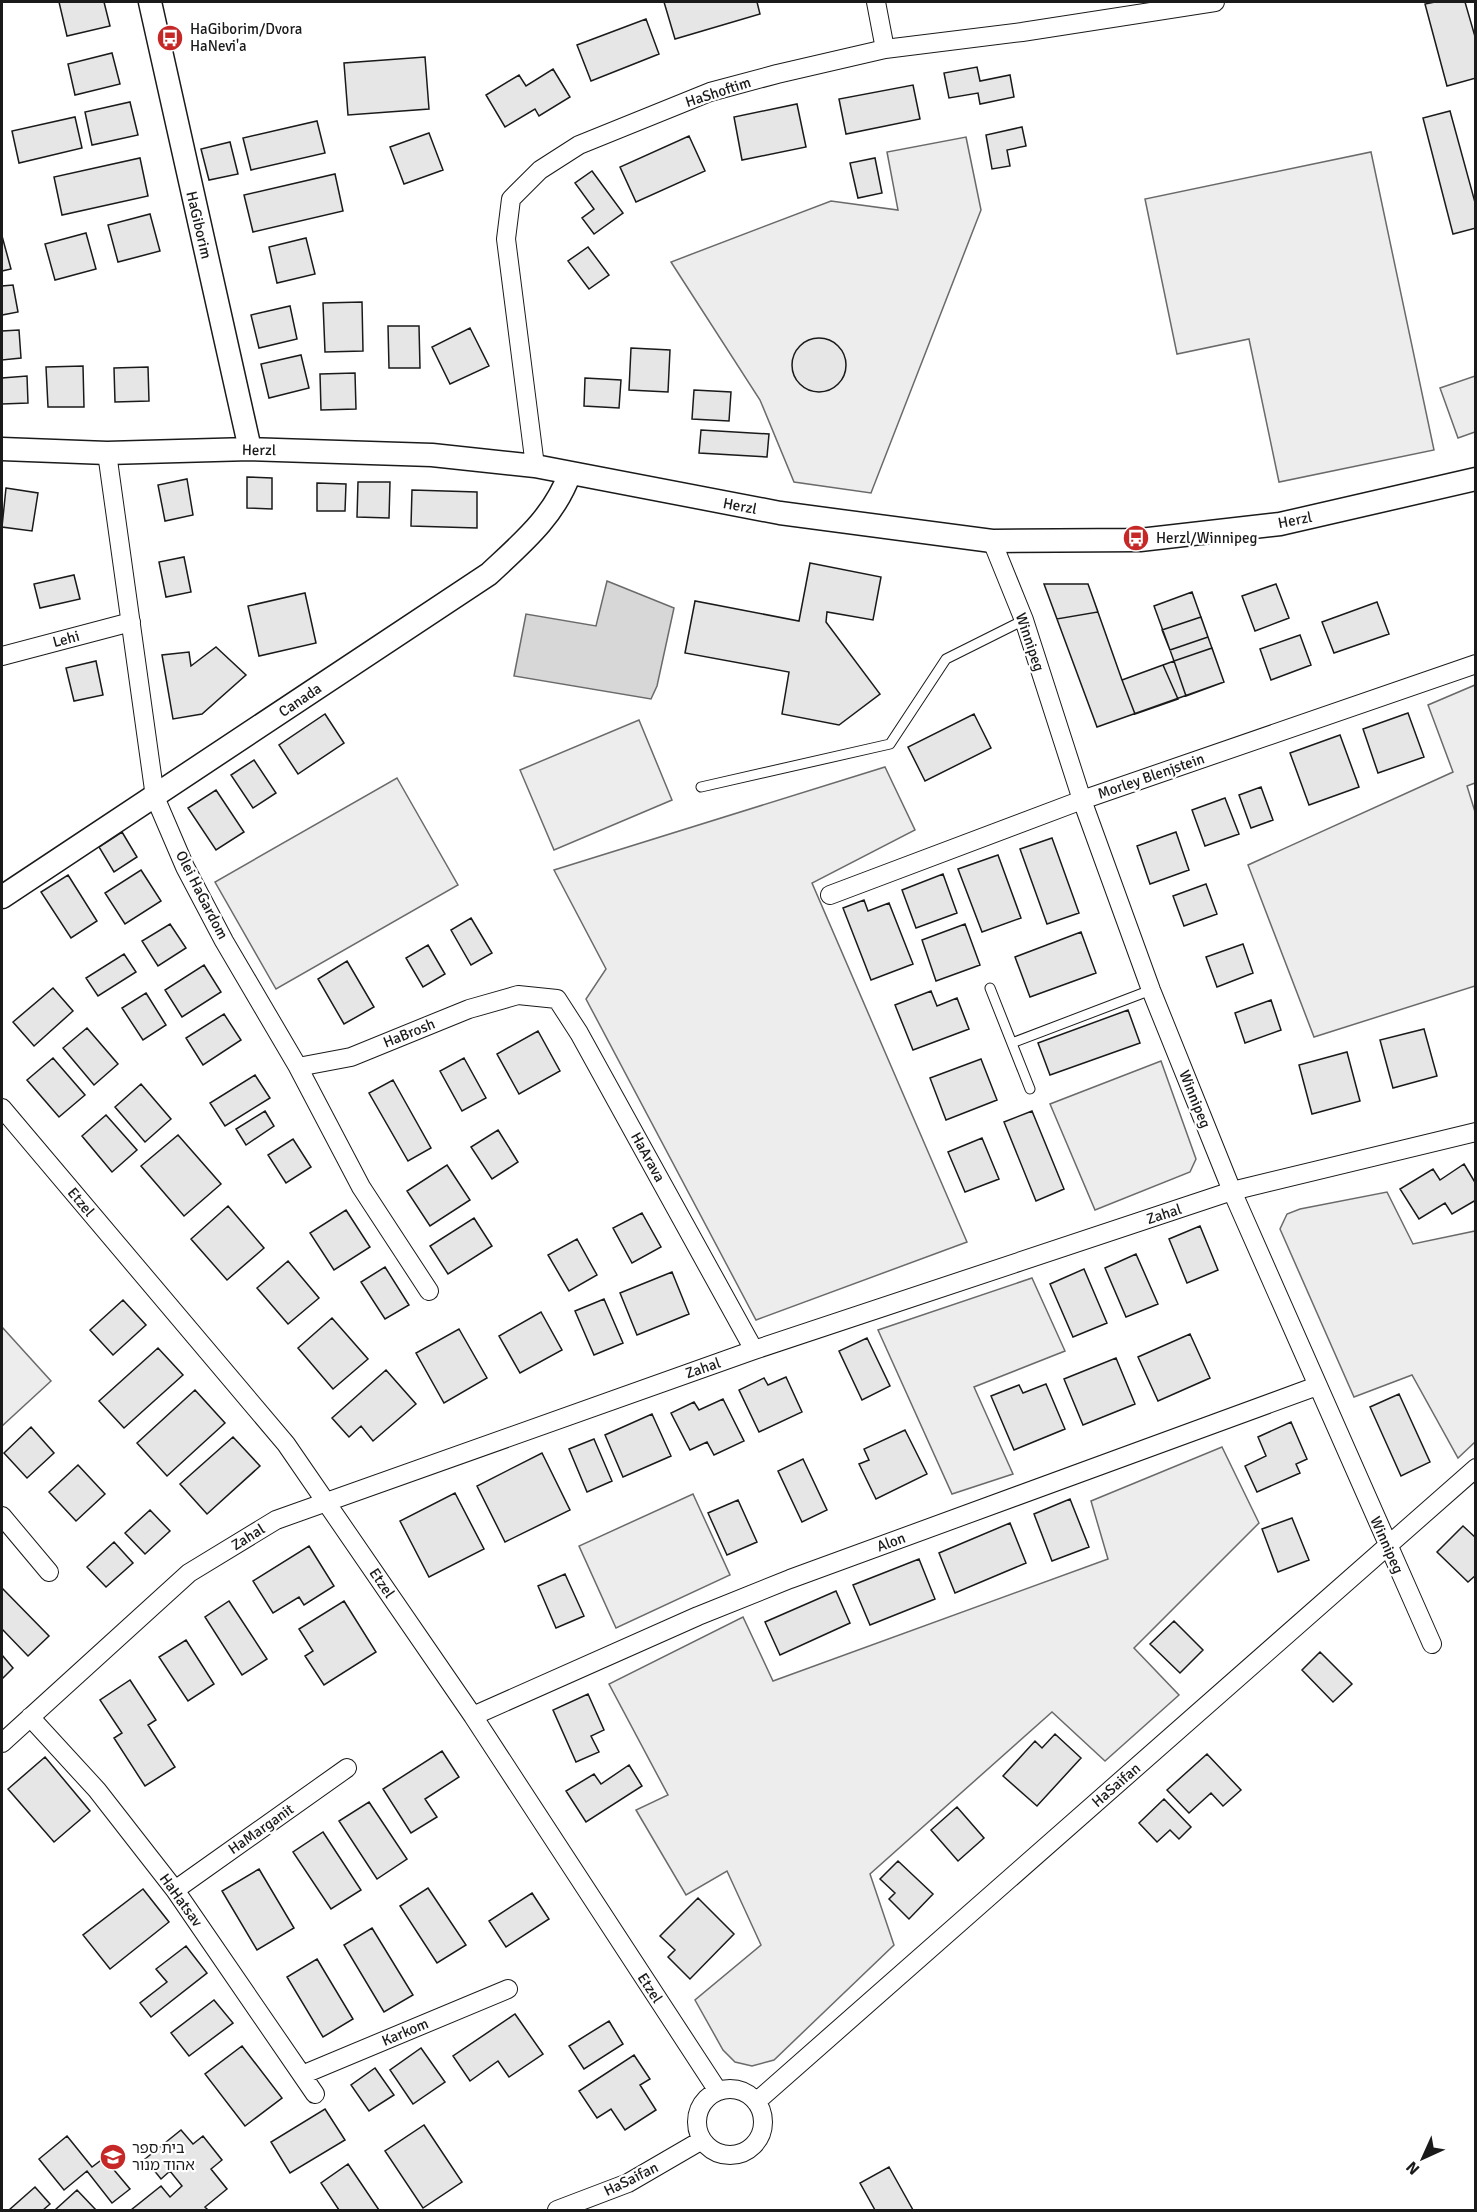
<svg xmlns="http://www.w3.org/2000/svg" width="1477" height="2212" viewBox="0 0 1477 2212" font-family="Signika,'Noto Sans Hebrew',sans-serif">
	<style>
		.built { fill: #ededed; stroke: #6a6a6a; stroke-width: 1.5 }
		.water { fill: #d7d7d7; stroke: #6a6a6a; stroke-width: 1.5 }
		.building { fill: #e6e6e6; stroke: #1a1a1a; stroke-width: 1.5 }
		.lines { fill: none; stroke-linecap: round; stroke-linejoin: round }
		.service-casing { stroke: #1a1a1a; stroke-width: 11 }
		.minor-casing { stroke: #1a1a1a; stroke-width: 20 }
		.tertiary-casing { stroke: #1a1a1a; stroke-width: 25 }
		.service { stroke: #fff; stroke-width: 9 }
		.minor { stroke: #fff; stroke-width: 18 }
		.tertiary { stroke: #fff; stroke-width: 22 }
		.labels { text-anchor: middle; stroke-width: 4.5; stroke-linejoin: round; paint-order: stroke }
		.poi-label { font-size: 15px; fill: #1a1a1a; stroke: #fff; text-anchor: start }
		.street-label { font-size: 15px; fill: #1a1a1a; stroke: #fff }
	</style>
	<rect width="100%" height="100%" fill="#fff"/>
	<path class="built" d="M966,137L981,210L871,493L794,482L760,400L671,262L831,201L898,210L887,152Z
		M1371,152L1434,450L1279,482L1249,339L1177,354L1145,199Z
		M1475,376V432L1458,438L1440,388Z
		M1475,685V783L1467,786L1476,815L1475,986L1314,1037L1248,865L1453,772L1428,705Z
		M639,720L672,800L554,850L520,770Z
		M885,767L915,830L812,883L967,1242L756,1320L586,999L606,969L554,870Z
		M397,778L458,885L276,989L215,882Z
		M1161,1061L1196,1159L1190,1172L1095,1210L1050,1104Z
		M1387,1192L1413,1244L1475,1231V1442L1458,1458L1412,1375L1354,1397L1280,1229L1287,1214L1300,1209Z
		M1032,1278L1065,1351L974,1387L1013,1474L952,1494L878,1330Z
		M2,1327L51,1381L2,1426Z
		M1222,1447L1259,1523L1134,1648L1179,1695L1105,1761L1052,1712L870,1874L894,1945L774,2060L752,2066L735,2062L723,2050L695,2000L761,1945L727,1871L686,1895L636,1810L668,1795L609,1684L743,1617L773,1681L1108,1559L1091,1501Z
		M693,1494L730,1575L616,1628L579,1546Z"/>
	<path class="water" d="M607,581L674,608L657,686L651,699L514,676L526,614L596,626Z"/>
	<path class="building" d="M59,2H104L110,26L67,36Z
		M664,2H757L760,14L675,39Z
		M1435,2H1465L1476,40V78L1447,86L1425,4Z
		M646,19L659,54L591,81L577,45Z
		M112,53L120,84L75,95L68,64Z
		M425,57L429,109L348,115L344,63Z
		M977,67L980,81L1010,75L1014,97L980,104L978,93L949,98L944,73Z
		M553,69L570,97L539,116L535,109L505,127L486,95L519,75L526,86Z
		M913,85L920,119L846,134L839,99Z
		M130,102L138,135L92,145L85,112Z
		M797,104L806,147L742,160L734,117Z
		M1450,111L1476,206V228L1453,234L1423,118Z
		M75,117L82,148L19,163L12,131Z
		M317,121L325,153L251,170L243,138Z
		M1022,127L1026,146L1007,150L1010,166L992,169L986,135Z
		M429,133L443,170L404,184L390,147Z
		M689,136L705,171L636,202L620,167Z
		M230,142L238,174L209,180L201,149Z
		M140,158L148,196L62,215L54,177Z
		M875,158L882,193L858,198L850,163Z
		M592,171L623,213L594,234L582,218L594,209L575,183Z
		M335,174L343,211L253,232L244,195Z
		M150,214L160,251L118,262L108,225Z
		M86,233L96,269L55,280L45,244Z
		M2,236L11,269L2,271Z
		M306,238L315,274L277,283L269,247Z
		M588,247L609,275L589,289L568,261Z
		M13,285L18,312L2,315V286Z
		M362,302L363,351L325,352L323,303Z
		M290,306L297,339L259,348L251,315Z
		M388,326H419L420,368H389Z
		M470,328L489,366L450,384L432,347Z
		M19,330L21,358L2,360V331Z
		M792 365a27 27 0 1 1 54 0a27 27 0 1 1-54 0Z
		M631,348L670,350L668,392L629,390Z
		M301,355L309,388L269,398L261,364Z
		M83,366L84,407H48L46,367Z
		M148,367L149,401L115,402L114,368Z
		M355,373L356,409L321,410L320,374Z
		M27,376L28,403L2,404V378Z
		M585,378L621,380L619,408L584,406Z
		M694,390L731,392L729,421L692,419Z
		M701,430L769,434L767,457L699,453Z
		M247,477L272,478V509L247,508Z
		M187,479L193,515L165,521L158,485Z
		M358,482H390L389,518L357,517Z
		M317,483L346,484L345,511H317Z
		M6,488L38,493L32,531L2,527Z
		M412,490L477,492V528L411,526Z
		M184,557L191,592L166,597L159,562Z
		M810,563L881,577L873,620L827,612L826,622L880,694L839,725L782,714L789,672L685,653L695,601L799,621Z
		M74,575L80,599L40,608L34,584Z
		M1044,584H1088L1122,680L1174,661L1154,606L1192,592L1224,682L1097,727Z
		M1044,584H1088L1098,612L1057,619Z
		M1276,584L1289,618L1255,631L1242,596Z
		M305,593L316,643L259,656L248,606Z
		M1377,602L1389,634L1334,653L1322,622Z
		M1201,617L1208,637L1170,650L1162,630Z
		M1300,635L1311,665L1271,680L1260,649Z
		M216,647L246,675L202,714L173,719L162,655L189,652L191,666Z
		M1212,648L1224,682L1186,696L1174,661Z
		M96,661L103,695L74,701L66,668Z
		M1163,665L1178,699L1135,714L1122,680Z
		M1408,713L1424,757L1378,773L1363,729Z
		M325,714L344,743L298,774L279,745Z
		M974,714L991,748L925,781L908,747Z
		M1340,735L1359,787L1309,805L1290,753Z
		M254,760L276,793L253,808L231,775Z
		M1261,787L1273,820L1251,828L1239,795Z
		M216,790L244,832L216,850L188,808Z
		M1225,798L1239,834L1205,846L1192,810Z
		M122,832L137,857L114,872L99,847Z
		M1176,832L1189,870L1150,884L1137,846Z
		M1052,838L1079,913L1047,924L1020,849Z
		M998,855L1021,918L982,932L958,869Z
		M141,870L161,901L125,924L105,893Z
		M943,874L957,913L916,928L902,890Z
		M68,875L97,921L71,938L41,892Z
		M1206,884L1217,914L1184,926L1173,896Z
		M864,900L868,911L889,903L913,964L871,980L843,908Z
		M471,918L492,953L471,965L451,930Z
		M170,924L186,948L158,966L142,941Z
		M965,924L980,965L936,981L922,940Z
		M1081,932L1096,973L1030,997L1015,957Z
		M1243,944L1253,973L1217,987L1206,957Z
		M428,945L445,974L423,987L406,958Z
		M124,954L136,972L98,996L86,978Z
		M347,961L374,1007L344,1024L318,979Z
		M204,965L221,992L182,1017L165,990Z
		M53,988L73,1011L34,1046L13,1022Z
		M931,991L937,1006L957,998L969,1029L913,1050L895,1005Z
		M146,993L166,1025L143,1040L122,1008Z
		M1271,1000L1281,1030L1245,1043L1235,1013Z
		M1128,1010L1140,1043L1050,1075L1038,1043Z
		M224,1014L241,1040L203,1065L186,1038Z
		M87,1028L118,1064L94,1085L63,1048Z
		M1424,1029L1437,1076L1393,1088L1380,1040Z
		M538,1031L560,1071L519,1094L497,1054Z
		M1347,1052L1360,1101L1312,1114L1299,1065Z
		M53,1058L85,1095L59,1117L27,1080Z
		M464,1058L486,1098L462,1111L440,1071Z
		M981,1059L997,1100L946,1120L930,1078Z
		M255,1075L270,1098L225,1126L210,1103Z
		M393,1080L431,1148L408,1161L369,1093Z
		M141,1084L171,1119L145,1142L115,1107Z
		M265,1111L274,1126L246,1145L236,1129Z
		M1032,1111L1064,1189L1036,1201L1004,1122Z
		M106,1115L137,1150L112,1172L82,1136Z
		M498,1130L518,1162L492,1179L471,1147Z
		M178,1135L221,1184L184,1216L141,1166Z
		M982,1138L999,1179L965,1192L948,1152Z
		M293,1139L311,1167L286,1183L268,1155Z
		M1464,1164L1476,1184V1200L1452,1214L1445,1203L1419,1219L1400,1189L1433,1169L1440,1180Z
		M447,1165L470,1200L430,1226L407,1191Z
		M228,1206L264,1248L227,1280L191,1239Z
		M346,1210L370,1247L334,1270L310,1233Z
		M642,1213L661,1247L632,1263L613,1228Z
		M474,1218L492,1246L448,1274L430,1246Z
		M1200,1226L1218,1270L1187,1283L1169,1239Z
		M577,1239L597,1275L569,1291L548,1255Z
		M1136,1254L1158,1304L1126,1317L1105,1268Z
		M288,1261L319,1298L288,1324L257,1288Z
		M385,1267L409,1305L385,1319L361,1282Z
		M1084,1269L1107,1323L1073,1337L1050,1284Z
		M672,1272L689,1314L637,1335L620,1293Z
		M604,1299L623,1343L594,1355L575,1311Z
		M123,1300L146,1325L113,1355L90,1330Z
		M541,1312L562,1350L520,1373L499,1336Z
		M332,1318L368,1359L333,1389L298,1348Z
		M459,1329L487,1378L444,1403L416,1353Z
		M1190,1334L1210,1378L1158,1401L1138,1357Z
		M867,1338L890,1386L862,1400L839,1351Z
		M158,1348L183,1375L124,1428L99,1401Z
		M1116,1358L1135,1404L1083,1425L1064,1379Z
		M386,1370L416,1404L373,1441L361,1426L349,1437L332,1418Z
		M786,1377L802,1412L759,1432L739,1390L764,1378L768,1385Z
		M1046,1384L1065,1429L1014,1450L991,1396L1019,1385L1023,1393Z
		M195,1390L225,1423L167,1476L137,1443Z
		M1399,1394L1430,1462L1401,1476L1370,1407Z
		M723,1399L744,1441L714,1455L707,1442L690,1450L671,1413L694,1402L699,1410Z
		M652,1414L671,1456L623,1477L605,1435Z
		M1291,1422L1307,1459L1296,1464L1300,1473L1257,1492L1245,1466L1266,1456L1258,1437Z
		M31,1427L54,1453L27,1478L4,1453Z
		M905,1430L927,1474L876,1499L859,1464L869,1460L864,1449Z
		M233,1437L260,1466L207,1514L180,1484Z
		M594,1439L612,1481L587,1492L569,1449Z
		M542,1453L570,1510L505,1542L477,1486Z
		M803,1459L827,1510L802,1522L778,1471Z
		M78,1465L105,1494L76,1521L49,1492Z
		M455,1493L484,1549L429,1577L400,1521Z
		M1070,1499L1089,1547L1052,1561L1034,1514Z
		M738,1500L757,1542L727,1555L708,1513Z
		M150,1510L170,1531L145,1554L125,1533Z
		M1292,1518L1309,1560L1278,1572L1262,1529Z
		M1010,1523L1026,1563L955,1593L939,1553Z
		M1463,1526L1476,1538V1575L1468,1582L1437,1552Z
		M114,1542L133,1563L106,1587L87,1567Z
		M309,1546L334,1586L304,1605L299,1597L273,1613L253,1581Z
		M919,1559L935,1599L870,1625L853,1585Z
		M565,1574L584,1616L556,1628L538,1586Z
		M2,1588L49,1636L28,1656L2,1629Z
		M836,1591L850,1623L780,1655L765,1622Z
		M229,1601L267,1659L242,1675L205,1617Z
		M344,1601L376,1652L324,1685L305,1656L313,1651L299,1629Z
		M1174,1621L1203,1650L1180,1673L1150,1644Z
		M186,1640L214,1684L188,1701L159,1657Z
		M1320,1652L1352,1684L1333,1702L1302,1670Z
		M2,1655L13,1668L2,1679Z
		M130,1680L156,1720L148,1725L175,1767L145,1786L114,1738L122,1733L100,1700Z
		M588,1694L604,1730L591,1736L599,1752L576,1762L553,1710Z
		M1055,1734L1081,1758L1037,1806L1003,1776L1035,1741L1042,1748Z
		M442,1751L459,1777L425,1799L437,1817L411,1833L383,1789Z
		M1207,1754L1241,1790L1223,1806L1211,1793L1189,1813L1167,1790Z
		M45,1757L90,1811L54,1842L8,1789Z
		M629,1765L642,1786L586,1822L566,1791L594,1774L601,1784Z
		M1164,1799L1191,1827L1179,1839L1170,1830L1157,1842L1139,1823Z
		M369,1802L407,1859L377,1879L339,1821Z
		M957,1807L984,1838L958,1861L931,1830Z
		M323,1832L361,1890L331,1909L293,1852Z
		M898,1861L933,1894L909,1919L889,1899L895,1893L880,1879Z
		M259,1869L294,1928L257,1950L222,1891Z
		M428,1888L466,1945L437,1963L400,1906Z
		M143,1889L169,1922L110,1969L83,1935Z
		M532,1893L549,1919L506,1947L489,1921Z
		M698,1898L734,1934L690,1979L668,1957L675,1950L660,1936Z
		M372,1928L413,1995L384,2012L344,1945Z
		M186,1946L207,1973L151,2017L140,2003L167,1982L156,1969Z
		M317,1959L353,2019L323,2037L287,1977Z
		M214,2000L233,2023L189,2056L171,2033Z
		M515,2014L543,2054L509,2077L498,2061L470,2081L453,2056Z
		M609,2021L623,2044L584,2069L569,2046Z
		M242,2046L282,2098L245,2126L205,2074Z
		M421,2048L445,2082L413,2104L390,2070Z
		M634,2055L650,2079L640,2085L656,2110L625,2130L611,2109L597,2118L579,2091Z
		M375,2068L394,2095L369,2111L351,2085Z
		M325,2109L345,2140L290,2173L271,2142Z
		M424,2125L462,2182L423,2208L385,2151Z
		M181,2130L193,2144L203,2136L222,2160L211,2169L227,2189L205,2207L208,2210H131L161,2186L170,2197L182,2186L170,2171L161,2179L145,2159Z
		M67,2136L92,2167L104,2158L130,2189L112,2203L87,2171L64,2190L39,2159Z
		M348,2164L379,2210H339L321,2183Z
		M889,2167L913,2210H875L860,2183Z
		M35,2187L50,2204L43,2210H9Z
		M77,2190L96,2210H55Z"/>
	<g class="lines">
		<defs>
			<path id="service" d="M701,787L890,744L946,659L1024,620
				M990,988L1030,1089
				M1012,1043L1151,990"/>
			<path id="minor" d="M876,2L885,49
				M107,453L155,797L185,867L224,941L298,1067L361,1187L429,1291
				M535,466L506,239L511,199L540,170L579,145L710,92L777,74L885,49L1022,32L1215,2
				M992,541L1024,620L1082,800L1151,990L1232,1191L1432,1644
				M2,656L131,622
				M830,895L1082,800L1476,664
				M298,1067L351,1057L469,1009L518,995L557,999L579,1033L754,1350
				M2,1108L286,1444L473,1716L718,2091
				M2,1516L49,1572
				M473,1716L698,1616L790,1579L1317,1386
				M30,1717L97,1790L175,1890L315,2094
				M2,1743L189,1573L276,1520L754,1350L1232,1191L1476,1132
				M175,1890L347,1768
				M302,2075L508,1989
				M697 2122a33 33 0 1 1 66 0a33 33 0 1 1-66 0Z
				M756,2102L1476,1468
				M557,2210L628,2183L702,2140"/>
			<path id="tertiary" d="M150,2L250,449
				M2,449L107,453L250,449L432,455L535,466L780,513L992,541L1140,540L1280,524L1476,479
				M2,897L489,574C522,543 554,517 570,473"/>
		</defs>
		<use href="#service" class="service-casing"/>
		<use href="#minor" class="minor-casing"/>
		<use href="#tertiary" class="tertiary-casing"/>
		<use href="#service" class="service"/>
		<use href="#minor" class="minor"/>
		<use href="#tertiary" class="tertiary"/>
	</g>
	<defs>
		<symbol id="bus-disc" viewBox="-11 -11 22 22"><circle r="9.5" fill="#c62828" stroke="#fff"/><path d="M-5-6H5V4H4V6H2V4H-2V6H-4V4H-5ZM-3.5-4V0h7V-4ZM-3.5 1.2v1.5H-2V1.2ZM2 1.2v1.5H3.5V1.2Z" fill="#fff"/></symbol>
		<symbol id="school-disc" viewBox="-11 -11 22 22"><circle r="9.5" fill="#c62828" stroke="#fff"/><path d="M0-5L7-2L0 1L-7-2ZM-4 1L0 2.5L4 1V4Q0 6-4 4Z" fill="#fff"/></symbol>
	</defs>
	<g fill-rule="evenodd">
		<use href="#bus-disc" x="155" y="23" width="30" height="30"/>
		<use href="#bus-disc" x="1121" y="523" width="30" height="30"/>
		<use href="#school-disc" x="98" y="2142" width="30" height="30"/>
	</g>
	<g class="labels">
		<g class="poi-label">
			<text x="190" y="34">HaGiborim/Dvora<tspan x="190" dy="17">HaNevi'a</tspan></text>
			<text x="1156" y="543">Herzl/Winnipeg</text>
			<text x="132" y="2153">בית ספר<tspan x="132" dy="17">אהוד מנור</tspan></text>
		</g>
		<g class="street-label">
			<text transform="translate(718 92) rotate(-18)" y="5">HaShoftim</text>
			<text transform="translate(199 225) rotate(77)" y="5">HaGiborim</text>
			<text transform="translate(259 450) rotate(1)" y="5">Herzl</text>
			<text transform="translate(740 506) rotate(11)" y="5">Herzl</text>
			<text transform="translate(1295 520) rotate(-11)" y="5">Herzl</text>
			<text transform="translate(66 639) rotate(-15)" y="5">Lehi</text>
			<text transform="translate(1030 642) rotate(71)" y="5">Winnipeg</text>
			<text transform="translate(300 700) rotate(-34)" y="5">Canada</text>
			<text transform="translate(1151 776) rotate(-19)" y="5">Morley Blenjstein</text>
			<text transform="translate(202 895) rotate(63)" y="5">Olei HaGardom</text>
			<text transform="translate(409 1033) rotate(-22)" y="5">HaBrosh</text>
			<text transform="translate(1195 1099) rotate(68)" y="5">Winnipeg</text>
			<text transform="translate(648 1157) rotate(61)" y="5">HaArava</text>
			<text transform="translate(81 1202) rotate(50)" y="5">Etzel</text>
			<text transform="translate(1164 1214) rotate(-18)" y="5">Zahal</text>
			<text transform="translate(703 1368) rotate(-19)" y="5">Zahal</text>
			<text transform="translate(248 1537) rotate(-32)" y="5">Zahal</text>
			<text transform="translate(891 1542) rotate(-20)" y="5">Alon</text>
			<text transform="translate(1387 1545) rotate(66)" y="5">Winnipeg</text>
			<text transform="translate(382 1583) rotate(56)" y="5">Etzel</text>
			<text transform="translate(1116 1785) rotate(-41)" y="5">HaSaifan</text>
			<text transform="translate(261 1829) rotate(-35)" y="5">HaMarganit</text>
			<text transform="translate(181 1900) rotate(54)" y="5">HaHatsav</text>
			<text transform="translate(650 1988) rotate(57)" y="5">Etzel</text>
			<text transform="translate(405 2032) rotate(-23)" y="5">Karkom</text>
			<text transform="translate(631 2179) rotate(-26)" y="5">HaSaifan</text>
		</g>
	</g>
	<rect width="1477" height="2212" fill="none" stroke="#1a1a1a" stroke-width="6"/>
	<g transform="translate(1423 2158) rotate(225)" stroke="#ffffff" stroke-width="4.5" paint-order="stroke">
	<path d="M0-4.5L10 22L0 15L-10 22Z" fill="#1a1a1a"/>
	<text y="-9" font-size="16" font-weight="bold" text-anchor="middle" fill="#1a1a1a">N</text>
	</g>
</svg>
